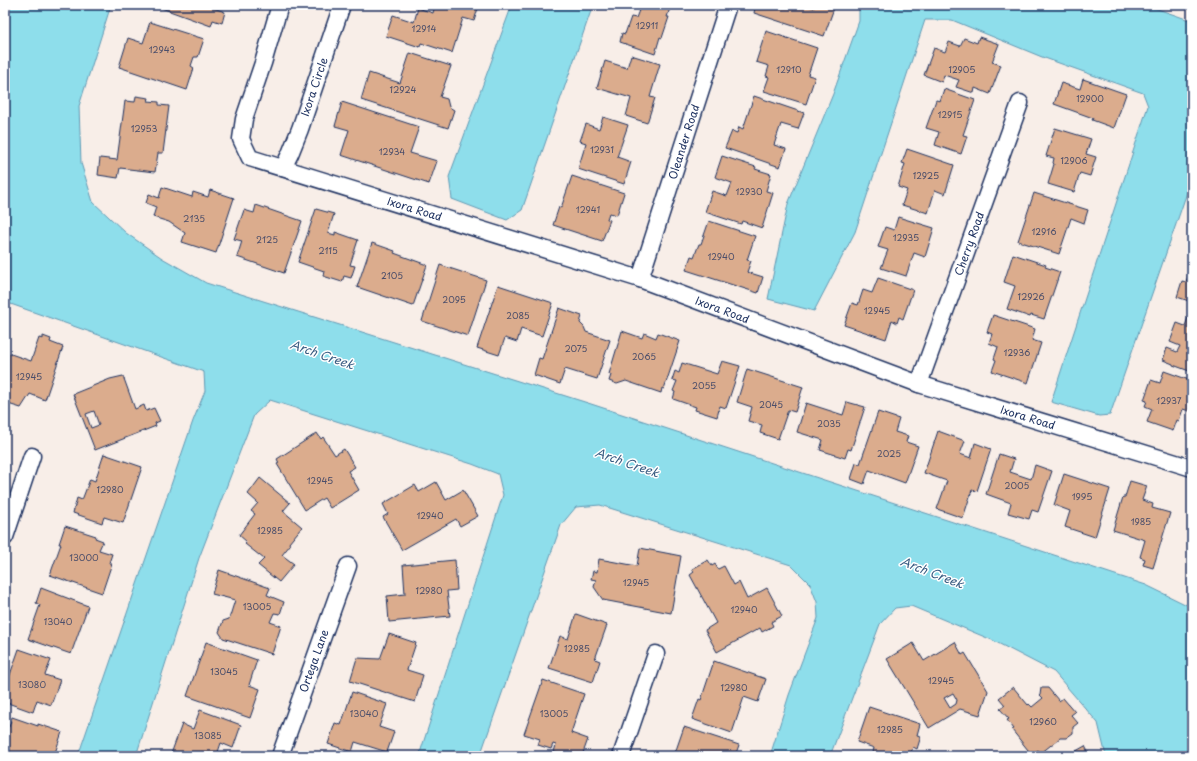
<svg xmlns="http://www.w3.org/2000/svg" width="1197" height="761" viewBox="0 0 1197 761" font-family="'Playpen Sans',sans-serif">
	<style>
		.water { fill: #8edeeb; stroke: #6098b3 }
		.building { fill: #dbac8d; stroke: #1b2f5e; fill-rule: evenodd }
		.lines { fill: none; stroke-linecap: round; stroke-linejoin: round }
		.street-casing { stroke: #1b2f5e; stroke-width: 19 }
		.street { stroke: #fff; stroke-width: 16 }
		.labels { text-anchor: middle; stroke-width: 3; stroke-linejoin: round; paint-order: stroke }
		.number-label { font-size: 9px; fill: #4b4e6a }
		.street-label { font-size: 11px; fill: #1b2f5e; stroke: #fff }
		.water-label { font-size: 12px; font-style: italic; fill: #385b81; stroke: #fff }
	</style>
	<rect width="100%" height="100%" fill="#f8eee8"/>
	<filter id="ink" filterUnits="userSpaceOnUse"><feTurbulence type="fractalNoise" baseFrequency=".025" numOctaves="2"/><feDisplacementMap in="SourceGraphic" scale="8" xChannelSelector="R" yChannelSelector="G"/><feConvolveMatrix kernelMatrix="1 2 1 2 8 2 1 2 1" color-interpolation-filters="sRGB"/></filter>
	<g filter="url(#ink)">
		<path class="water" d="M5,5H111L79,106L81,163L93,202L126,233L162,258L206,283L591,404L1146,585L1191,607L1192,612V756H1106L1098,723L1054,672L992,640L911,606L895,608L880,624L830,756H770L789,695L818,618L817,602L810,584L791,565L600,505L576,507L561,525L480,756H419L503,495L498,474L472,464L270,400L254,415L199,558L136,756H78L193,421L205,391L204,372L5,302Z
			M512,5H593L522,210L507,220L452,199L449,177Z
			M859,5H1146L1192,21V178L1110,415L1099,416L1051,402L1148,106L1143,93L1042,57L952,20H925L855,232L814,311L768,299L788,204L833,94L859,21Z"/>
		<path class="building" d="M153,5H209L208,6L225,12L222,23L213,20L211,26Z
			M435,5H479L474,21L463,18L452,53L421,43L420,47L386,36L393,15L414,22L418,8L433,13Z
			M641,5H671L667,17H669L662,38L660,37L655,54L620,42L622,33L625,34L631,17L636,18Z
			M747,5H805L814,8L815,5H826L834,8L824,36L754,13L755,8Z
			M150,22L204,39L198,57H194L191,66L194,68L187,90L119,67L128,38L143,43Z
			M766,31L817,48L808,75L815,77L806,104L764,91L769,77L766,76L769,66L756,62Z
			M979,37L999,44L992,62L1001,65L990,94L975,88L974,93L956,87L959,80L944,75L942,82L924,75L934,48L945,52L949,42L960,46L964,38L977,43Z
			M410,53L451,66L440,97L447,99L449,107L454,110L448,128L361,100L369,73L400,83Z
			M631,55L660,64L650,97L655,98L647,123L626,116L631,98L597,88L605,61L627,68Z
			M1083,79L1126,94L1114,128L1092,120L1093,118L1054,104L1061,83L1080,89Z
			M944,89L975,100L963,135L967,136L961,154L935,145L939,132L926,128L936,100L940,101Z
			M136,96L149,98L148,101L159,102V105L169,106L163,153H158L155,172L120,168L118,178L98,175L100,158L117,160L125,101L135,102Z
			M754,96L804,113L798,129L781,124L774,145L786,149L780,167L725,148L732,131L737,133L739,127L743,129Z
			M342,102L419,127L410,153L437,161L429,184L341,155L349,130L335,126Z
			M603,117L628,125L617,157L631,162L624,184L578,169L586,143L580,141L586,124L599,129Z
			M1055,128L1091,139L1086,154L1096,157L1090,176L1080,173L1074,192L1048,184L1054,164L1053,163L1054,158L1046,156Z
			M907,149L954,165L945,194L935,190L928,213L902,205L907,190L898,187L905,164L902,163Z
			M722,156L756,167L755,169L771,174L766,191L773,193L762,228L742,221L741,224L705,212L712,191L727,196L732,183L715,177Z
			M572,176L624,193L617,215L609,213L607,219L610,220L602,241L553,225L559,207L561,208Z
			M162,187L192,197L193,192L208,197L210,190L234,198L216,253L182,242L185,233L169,222L153,217L156,207L146,203L149,194L159,198Z
			M1034,193L1088,210L1084,223L1071,218L1059,254L1018,241Z
			M256,205L302,221L284,273L237,257L242,241L234,239L244,210L254,213Z
			M316,209L334,214L328,233L335,235V232L358,240L350,265L355,266L351,278L344,276L342,282L323,276L324,271L298,262Z
			M898,217L934,228L925,257L914,253L906,276L881,268L888,250L878,247L885,227L894,230Z
			M709,221L755,236L747,260L751,261L747,272L763,277L758,293L686,270L691,256L694,257L699,244H701Z
			M372,243L395,251L394,253L427,265L413,306L357,287Z
			M1013,254L1046,265L1045,267L1060,272L1044,319L1031,315L1030,317L1007,309L1015,286L1004,282Z
			M1192,264V302L1177,297L1182,281L1186,282Z
			M440,265L486,280L468,336L422,321Z
			M878,278L913,290L903,319L899,317L897,323L892,320L886,339L844,325L852,303L858,305L863,290L872,293Z
			M498,285L553,303L542,336L521,329L517,342L505,338L499,355L477,348Z
			M559,308L582,316L580,323L584,327L586,332L610,340L597,379L565,369L560,384L534,375L539,358L542,359Z
			M1190,312H1192V372L1173,365V364L1163,360L1167,348L1177,352L1180,346L1170,342L1177,323L1185,326Z
			M993,315L1035,329L1032,340L1041,343L1028,383L992,371L996,360L994,359L998,347L989,343L992,334L987,332Z
			M622,331L642,338L644,333L656,338L658,333L680,341L664,389L662,388L661,393L626,381L617,384L609,381L611,375L609,374Z
			M43,336L51,339L50,342L63,347L45,400L30,394L21,408L5,403V352L31,361L39,338L43,339Z
			M722,361L740,366L726,408L720,406L717,417L695,410L696,407L673,399L675,392L673,391L677,381L672,380L675,371L679,373L682,363L717,374Z
			M747,369L803,387L795,412L788,410L778,439L760,433L762,425L748,421L752,407L737,402Z
			M1164,371L1192,381V412L1183,409L1179,421L1177,420L1173,431L1147,422L1152,409L1145,406L1147,401L1144,400L1151,380L1160,383Z
			M123,376L135,409L144,405L146,411L154,408L160,421L155,423L156,426L95,450L73,394L110,379ZM94,411L99,425L91,428L86,414Z
			M847,402L865,407L851,450L848,449L845,458L820,450L823,440L797,432L806,403L843,415Z
			M878,412L899,419L895,432L908,436L906,442L918,446L905,483L869,470L864,484L851,479L856,463L860,464Z
			M938,431L965,441L960,454L971,458L975,443L991,449L977,491L972,490L963,518L937,509L947,481L924,473Z
			M317,433L321,439L323,437L335,455L344,449L355,467L348,471L359,490L330,508L324,498L305,510L277,464L279,463L277,459Z
			M104,454L142,467L123,523L104,517L102,523L73,513L77,498L82,500L90,479L95,481Z
			M999,454L1014,459L1010,472L1031,479L1035,465L1052,471L1038,512L1032,510L1029,519L1008,513L1011,503L986,494Z
			M1064,474L1110,489L1095,537L1065,527L1070,511L1054,505Z
			M260,478L290,503L283,511L302,527L289,543L290,545L282,555L294,564L279,582L258,565L264,559L245,544L247,542L239,535L255,514L251,511L258,503L248,494Z
			M1130,481L1147,486L1142,500L1153,504L1152,508L1170,513L1153,568L1143,565L1145,559L1140,557L1145,540L1113,530L1123,497H1125Z
			M436,482L446,500L463,490L478,516L460,526L456,519L402,550L383,517L388,514L383,504L415,485L419,492Z
			M65,526L96,536L95,538L103,541L99,550L112,554L109,563H112L102,593L50,575L61,544H59Z
			M640,548L681,556L671,613L603,600L594,587L596,580L591,579L593,571L597,572L599,559L637,566Z
			M455,560L457,590L447,591L450,616L389,622L387,596L405,594L403,565Z
			M708,560L712,566L715,564L718,569L724,566L734,585L739,582L747,599L767,588L782,616L771,622L773,626L762,632L760,628L717,652L705,630L716,623L690,575L694,572L692,569Z
			M219,570L270,588L267,595L284,602L280,614L274,613L270,622L281,626L272,654L223,638L219,632L223,621L229,619L235,600L212,594Z
			M41,588L88,606L71,654L28,639L40,605L36,603Z
			M576,614L607,625L595,659L600,661L593,682L549,668L560,636L568,639Z
			M389,634L416,643L407,670L423,675L415,702L350,681L357,658L380,659Z
			M206,642L257,660L249,685L260,689L250,718L187,696Z
			M955,642L962,655L965,653L988,691L980,715L960,709L929,728L887,659L913,643L924,661ZM953,693L957,700L956,704L950,708L944,698Z
			M19,649L51,660L45,675L60,680L51,705L37,700L33,712L5,702V689Z
			M714,661L766,679L758,702L744,697L732,733L692,719L699,699L701,700Z
			M543,680L584,694L571,733L588,739L582,756H565L554,752L556,745L553,744L551,749L538,745L540,739L524,734Z
			M1013,687L1028,705L1029,704L1032,707L1043,698L1040,695L1041,688H1048L1059,701L1063,698L1075,712L1071,715L1078,723L1073,727V733L1066,738H1060L1041,753L1038,750L1032,755L1012,730L1014,729L1007,720L1009,719L1000,709L1005,705L999,698Z
			M352,692L387,704L379,727L394,732L387,752L355,742L352,752L328,744L335,723L341,725Z
			M869,707L920,724L917,735L921,736L917,749L913,747L910,756H872L874,748L857,742Z
			M200,710L241,725L233,748L221,743L218,752L229,756H178L171,754L182,724L193,729Z
			M12,717L38,726V724L62,732L54,756H5V726L9,727Z
			M684,727L739,745L735,756H685L675,753Z
			M1085,746L1090,756H1066L1069,755Z"/>
		<g class="lines">
			<defs>
				<g id="street">
					<path id="s1" d="M280,5L263,63L244,119L241,139L250,158L640,279L919,384L1192,468"/>
					<path id="s2" d="M283,168L290,154L300,129L342,5"/>
					<path id="s3" d="M640,279L728,5"/>
					<path id="s4" d="M919,384L1020,103"/>
					<path d="M5,537L32,456"/>
					<path id="s5" d="M280,756L348,566"/>
					<path d="M621,756L656,654"/>
				</g>
			</defs>
			<use href="#street" class="street-casing"/>
			<use href="#street" class="street"/>
		</g>
	</g>
	<g class="labels">
		<g class="number-label">
			<text x="647" y="29">12911</text>
			<text x="424" y="32">12914</text>
			<text x="162" y="53">12943</text>
			<text x="789" y="73">12910</text>
			<text x="962" y="73">12905</text>
			<text x="403" y="93">12924</text>
			<text x="1090" y="102">12900</text>
			<text x="950" y="118">12915</text>
			<text x="144" y="132">12953</text>
			<text x="602" y="153">12931</text>
			<text x="392" y="155">12934</text>
			<text x="1074" y="164">12906</text>
			<text x="926" y="179">12925</text>
			<text x="749" y="195">12930</text>
			<text x="588" y="213">12941</text>
			<text x="194" y="222">2135</text>
			<text x="1044" y="235">12916</text>
			<text x="906" y="241">12935</text>
			<text x="267" y="243">2125</text>
			<text x="328" y="254">2115</text>
			<text x="721" y="260">12940</text>
			<text x="392" y="279">2105</text>
			<text x="1031" y="300">12926</text>
			<text x="454" y="303">2095</text>
			<text x="877" y="314">12945</text>
			<text x="518" y="319">2085</text>
			<text x="576" y="352">2075</text>
			<text x="1017" y="356">12936</text>
			<text x="644" y="360">2065</text>
			<text x="29" y="380">12945</text>
			<text x="704" y="389">2055</text>
			<text x="1169" y="404">12937</text>
			<text x="771" y="408">2045</text>
			<text x="829" y="427">2035</text>
			<text x="889" y="457">2025</text>
			<text x="320" y="484">12945</text>
			<text x="1017" y="489">2005</text>
			<text x="110" y="493">12980</text>
			<text x="1082" y="500">1995</text>
			<text x="430" y="519">12940</text>
			<text x="1141" y="525">1985</text>
			<text x="270" y="534">12985</text>
			<text x="84" y="561">13000</text>
			<text x="636" y="586">12945</text>
			<text x="429" y="594">12980</text>
			<text x="257" y="610">13005</text>
			<text x="744" y="613">12940</text>
			<text x="58" y="625">13040</text>
			<text x="577" y="652">12985</text>
			<text x="224" y="675">13045</text>
			<text x="941" y="684">12945</text>
			<text x="32" y="688">13080</text>
			<text x="734" y="691">12980</text>
			<text x="364" y="717">13040</text>
			<text x="554" y="717">13005</text>
			<text x="1043" y="725">12960</text>
			<text x="890" y="733">12985</text>
			<text x="208" y="739">13085</text>
		</g>
		<g class="street-label">
			<text dy="4" stroke="none"><textPath href="#s2" startOffset="87">Ixora Circle</textPath></text>
			<text dy="4" stroke="none"><textPath href="#s3" startOffset="144">Oleander Road</textPath></text>
			<text dy="4" stroke="none"><textPath href="#s1" startOffset="333">Ixora Road</textPath></text>
			<text dy="4" stroke="none"><textPath href="#s4" startOffset="149">Cherry Road</textPath></text>
			<text dy="4" stroke="none"><textPath href="#s1" startOffset="657">Ixora Road</textPath></text>
			<text dy="4" stroke="none"><textPath href="#s1" startOffset="981">Ixora Road</textPath></text>
			<text dy="4" stroke="none"><textPath href="#s5" startOffset="101">Ortega Lane</textPath></text>
		</g>
		<g class="water-label">
			<text transform="translate(322 355) rotate(19)" y="4">Arch Creek</text>
			<text transform="translate(627 463) rotate(19)" y="4">Arch Creek</text>
			<text transform="translate(932 573) rotate(21)" y="4">Arch Creek</text>
		</g>
	</g>
	<rect width="1197" height="761" fill="none" stroke="#fff" stroke-width="20"/>
	<rect x="10" y="10" width="1177" height="741" fill="none" stroke="#1b2f5e" stroke-width="1.5" filter="url(#ink)"/>
</svg>
